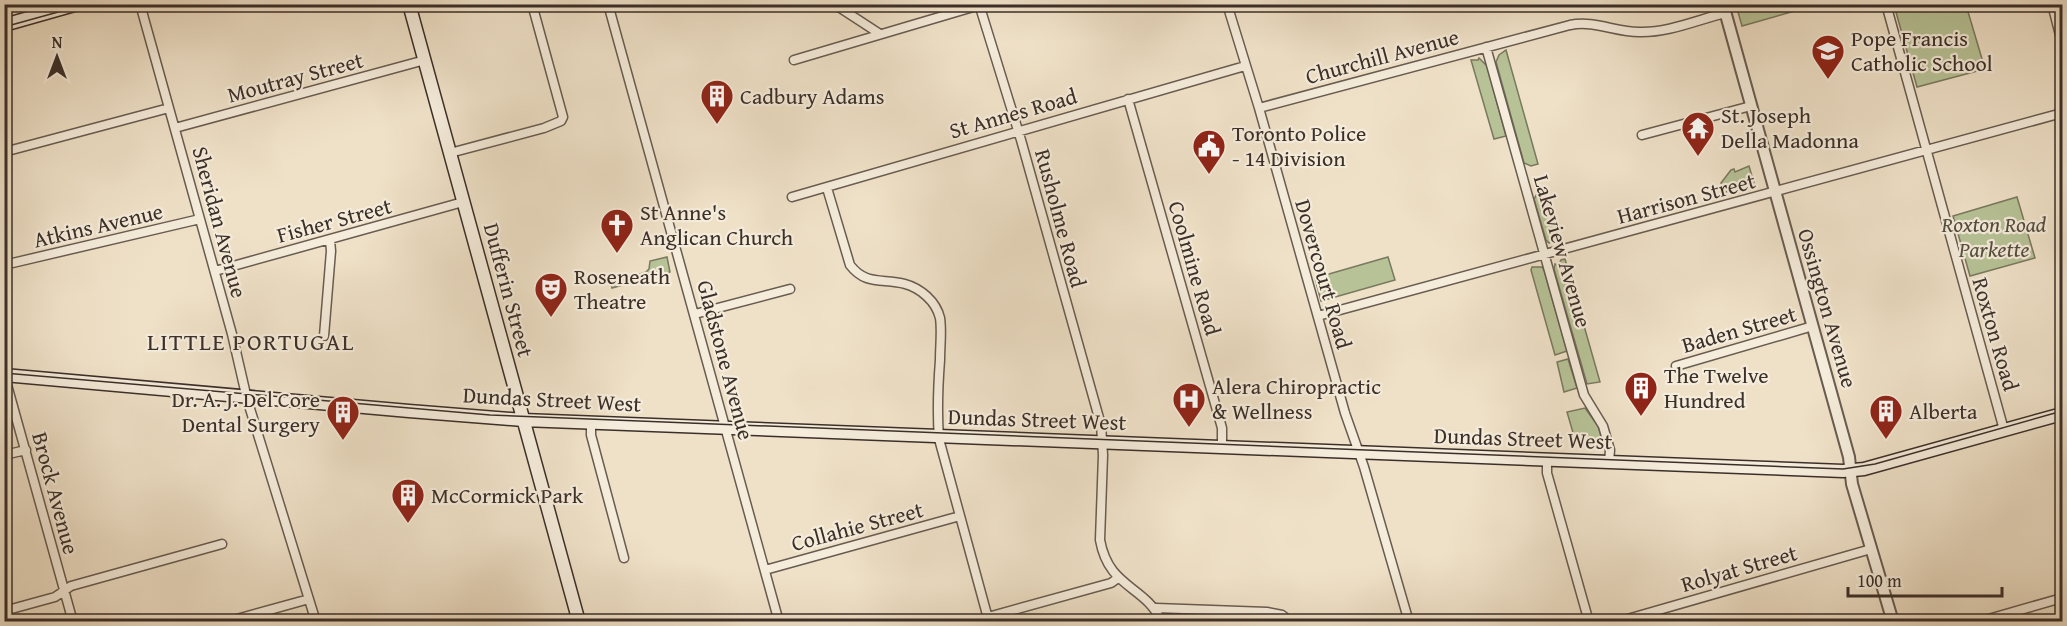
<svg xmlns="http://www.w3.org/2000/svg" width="2067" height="626" viewBox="0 0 2067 626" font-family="'Gentium Book Plus',serif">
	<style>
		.green { fill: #b7c397; stroke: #797960; stroke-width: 1.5 }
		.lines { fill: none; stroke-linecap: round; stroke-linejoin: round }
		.minor-casing { stroke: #685c51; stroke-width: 11 }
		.tertiary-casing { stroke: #685c51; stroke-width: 14 }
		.secondary-casing { stroke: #3b2f29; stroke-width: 15 }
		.minor { stroke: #f5ecdb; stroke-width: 8 }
		.tertiary { stroke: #f5ecdb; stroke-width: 10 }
		.secondary { stroke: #f5ecdb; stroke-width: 12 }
		.tram { stroke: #3b2f29; stroke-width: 1.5 }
		.labels { text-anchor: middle; stroke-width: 4.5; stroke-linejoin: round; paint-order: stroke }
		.poi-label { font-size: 22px; fill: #3b2f29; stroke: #f5ecdb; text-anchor: start }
		.street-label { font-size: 22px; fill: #3b2f29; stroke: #f5ecdb }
		.park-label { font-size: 22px; font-style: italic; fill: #544d3f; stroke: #f5ecdb }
		.neighbourhood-label { font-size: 24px; letter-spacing: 1.5px; fill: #3b2f29; stroke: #f5ecdb }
	</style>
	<rect width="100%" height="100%" fill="#efe1c8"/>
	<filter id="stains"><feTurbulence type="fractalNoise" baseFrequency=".00333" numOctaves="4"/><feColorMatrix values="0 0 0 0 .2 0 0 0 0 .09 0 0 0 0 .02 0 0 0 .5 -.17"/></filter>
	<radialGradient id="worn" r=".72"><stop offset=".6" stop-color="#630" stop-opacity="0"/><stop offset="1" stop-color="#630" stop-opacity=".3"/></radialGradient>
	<path class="green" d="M1736,5V4L1816,5L1742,26Z
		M1894,5H1966L1985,69L1917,87Z
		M1506,50L1538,164L1531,166L1524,163L1496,62L1499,55Z
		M1479,58L1487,66L1506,136L1494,139L1471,60H1478Z
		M1749,166L1754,183L1723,193L1721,183L1731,170L1734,169L1735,172Z
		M1546,192L1560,242H1551L1549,243L1546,240L1534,199L1537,194Z
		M2017,197L2035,258L1970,276L1953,216Z
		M667,257L670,272L612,288L611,284L646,272L649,269L650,261Z
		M1388,257L1395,280L1321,301L1315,278Z
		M1565,259L1600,382L1587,384L1554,269L1555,264L1558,265L1561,260Z
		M1532,267H1542L1544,270L1567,351L1555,355L1531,270Z
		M1568,359L1577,388L1564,392L1557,362Z
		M1585,408L1598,426L1602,439L1576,443L1567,412Z"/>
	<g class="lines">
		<defs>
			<path id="minor" d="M140,4L232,334L247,399L316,622
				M608,4L779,622
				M834,4L880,34
				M979,4L1021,140L1101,425L1103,455L1100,540C1109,589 1144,584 1162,622
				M1227,4L1259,108L1345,413L1364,467L1409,622
				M1886,4L2004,430
				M2052,4L2062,43
				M1486,47L1584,395L1603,426L1610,450L1609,462
				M794,60L980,5
				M1128,99L1222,428V447
				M1259,108L1570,25C1594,20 1615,32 1639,32C1668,33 1697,20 1725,13
				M175,128L425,60
				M1642,135L1751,106
				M4,152L169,108
				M450,153L544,128L561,121L563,117L532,4
				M827,188L850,265C866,286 883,278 905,284C920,288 936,301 940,318C942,331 940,346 940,360C938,386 937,412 939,439L989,622
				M792,197L1245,66
				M4,265L200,219
				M215,271L463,202
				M695,314L790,289
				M1318,316L2062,113
				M324,336L331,251L330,240
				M1676,366L1813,326
				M4,374L73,622
				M591,422V435L624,558
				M4,455L26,450
				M1547,460V473L1589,622
				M765,570L960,516
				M2059,600L2062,612
				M1156,608L1267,612L1282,615L1291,622
				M4,611L55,597L71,586L222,544
				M988,617L1111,583L1118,578
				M226,622L309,599
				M1617,622L1871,549
				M1978,622L2062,598"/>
			<path id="tertiary" d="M1723,4L1849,457L1852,484L1893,622"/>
			<path id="secondary" d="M409,4L579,622
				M4,25L78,4
				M4,375L409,411L523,420L1843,471L1864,469L2062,414"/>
		</defs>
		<use href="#minor" class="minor-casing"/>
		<use href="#tertiary" class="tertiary-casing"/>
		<use href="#secondary" class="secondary-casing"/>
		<use href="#minor" class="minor"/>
		<use href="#tertiary" class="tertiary"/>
		<use href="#secondary" class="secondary"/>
		<path class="tram" d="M4,27L87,4
			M4,373L490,415L1843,469L1875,464L2062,411"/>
	</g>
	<defs>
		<symbol id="school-pin" viewBox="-11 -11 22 30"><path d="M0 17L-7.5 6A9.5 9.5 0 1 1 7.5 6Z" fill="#8f2418" stroke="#f5ecdb"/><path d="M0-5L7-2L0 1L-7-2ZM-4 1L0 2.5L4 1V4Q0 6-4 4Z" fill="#fff"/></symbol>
		<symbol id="building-pin" viewBox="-11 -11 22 30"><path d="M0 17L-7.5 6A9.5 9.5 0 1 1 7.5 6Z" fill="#8f2418" stroke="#f5ecdb"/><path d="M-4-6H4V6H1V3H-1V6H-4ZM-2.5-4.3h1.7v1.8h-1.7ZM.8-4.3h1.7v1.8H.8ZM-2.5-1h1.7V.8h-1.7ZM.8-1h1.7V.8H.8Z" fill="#fff"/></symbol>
		<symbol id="temple-pin" viewBox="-11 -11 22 30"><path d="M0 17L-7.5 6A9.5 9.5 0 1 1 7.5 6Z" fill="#8f2418" stroke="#f5ecdb"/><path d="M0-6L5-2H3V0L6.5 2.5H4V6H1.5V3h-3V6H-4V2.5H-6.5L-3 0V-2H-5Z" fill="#fff"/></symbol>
		<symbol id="civic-pin" viewBox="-11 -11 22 30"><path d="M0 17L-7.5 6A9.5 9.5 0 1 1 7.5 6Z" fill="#8f2418" stroke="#f5ecdb"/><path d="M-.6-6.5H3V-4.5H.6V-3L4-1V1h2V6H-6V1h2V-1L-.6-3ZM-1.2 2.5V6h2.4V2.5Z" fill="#fff"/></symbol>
		<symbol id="church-pin" viewBox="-11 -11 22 30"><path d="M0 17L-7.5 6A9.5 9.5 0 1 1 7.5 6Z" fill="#8f2418" stroke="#f5ecdb"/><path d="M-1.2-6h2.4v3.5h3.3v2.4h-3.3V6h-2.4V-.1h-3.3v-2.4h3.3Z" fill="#fff"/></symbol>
		<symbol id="theatre-pin" viewBox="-11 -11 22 30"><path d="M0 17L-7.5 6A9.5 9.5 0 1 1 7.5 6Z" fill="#8f2418" stroke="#f5ecdb"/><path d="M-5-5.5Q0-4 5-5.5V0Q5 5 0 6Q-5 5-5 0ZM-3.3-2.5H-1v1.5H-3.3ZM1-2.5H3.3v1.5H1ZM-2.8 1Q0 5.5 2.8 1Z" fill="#fff"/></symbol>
		<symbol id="hospital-pin" viewBox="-11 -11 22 30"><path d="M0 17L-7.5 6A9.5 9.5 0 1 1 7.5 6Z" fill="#8f2418" stroke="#f5ecdb"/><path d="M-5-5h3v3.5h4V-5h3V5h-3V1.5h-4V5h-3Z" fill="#fff"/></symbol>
	</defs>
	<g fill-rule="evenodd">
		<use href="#school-pin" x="1809" y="32" width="38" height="52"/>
		<use href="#building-pin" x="698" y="77" width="38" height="52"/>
		<use href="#temple-pin" x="1679" y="109" width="38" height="52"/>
		<use href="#civic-pin" x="1190" y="127" width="38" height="52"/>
		<use href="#church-pin" x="598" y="206" width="38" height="52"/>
		<use href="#theatre-pin" x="532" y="270" width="38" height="52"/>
		<use href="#building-pin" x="1622" y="369" width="38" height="52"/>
		<use href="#hospital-pin" x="1170" y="380" width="38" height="52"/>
		<use href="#building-pin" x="1867" y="392" width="38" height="52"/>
		<use href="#building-pin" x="324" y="393" width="38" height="52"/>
		<use href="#building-pin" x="389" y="476" width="38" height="52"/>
	</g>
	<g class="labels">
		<g class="poi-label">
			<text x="1851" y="46">Pope Francis<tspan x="1851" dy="25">Catholic School</tspan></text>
			<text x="740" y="104">Cadbury Adams</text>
			<text x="1721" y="123">St. Joseph<tspan x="1721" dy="25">Della Madonna</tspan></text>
			<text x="1232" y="141">Toronto Police<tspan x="1232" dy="25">- 14 Division</tspan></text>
			<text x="640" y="220">St Anne's<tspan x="640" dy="25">Anglican Church</tspan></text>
			<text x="574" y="284">Roseneath<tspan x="574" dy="25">Theatre</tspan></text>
			<text x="1664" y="383">The Twelve<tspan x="1664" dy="25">Hundred</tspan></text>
			<text x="1212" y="394">Alera Chiropractic<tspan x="1212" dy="25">&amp; Wellness</tspan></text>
			<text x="320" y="407" text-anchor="end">Dr. A. J. Del Core<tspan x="320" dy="25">Dental Surgery</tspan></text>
			<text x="1909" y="419">Alberta</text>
			<text x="431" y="503">McCormick Park</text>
		</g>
		<g class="street-label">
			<text transform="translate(1382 56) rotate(-15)" y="8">Churchill Avenue</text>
			<text transform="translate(295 77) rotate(-15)" y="8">Moutray Street</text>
			<text transform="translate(1013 113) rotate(-16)" y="8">St Annes Road</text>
			<text transform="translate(1686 198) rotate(-15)" y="8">Harrison Street</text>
			<text transform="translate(1061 218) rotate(75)" y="8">Rusholme Road</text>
			<text transform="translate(334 220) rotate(-15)" y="8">Fisher Street</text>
			<text transform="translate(220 222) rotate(75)" y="8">Sheridan Avenue</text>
			<text transform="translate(98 225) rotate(-13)" y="8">Atkins Avenue</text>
			<text transform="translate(1563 251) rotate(74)" y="8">Lakeview Avenue</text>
			<text transform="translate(1195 268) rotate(74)" y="8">Coolmine Road</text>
			<text transform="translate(1324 274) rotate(74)" y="8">Dovercourt Road</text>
			<text transform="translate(509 290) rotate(75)" y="8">Dufferin Street</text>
			<text transform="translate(1828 308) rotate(74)" y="8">Ossington Avenue</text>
			<text transform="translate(1739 329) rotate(-16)" y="8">Baden Street</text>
			<text transform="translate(1996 334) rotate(74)" y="8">Roxton Road</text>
			<text transform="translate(726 360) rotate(75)" y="8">Gladstone Avenue</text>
			<text transform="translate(552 399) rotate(3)" y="8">Dundas Street West</text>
			<text transform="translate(1037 419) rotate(2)" y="8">Dundas Street West</text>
			<text transform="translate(1523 438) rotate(2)" y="8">Dundas Street West</text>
			<text transform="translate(56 493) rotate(75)" y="8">Brock Avenue</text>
			<text transform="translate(857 526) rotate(-15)" y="8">Collahie Street</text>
			<text transform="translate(1739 568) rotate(-16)" y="8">Rolyat Street</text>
		</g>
		<g class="park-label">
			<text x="1994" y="232">Roxton Road<tspan x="1994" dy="25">Parkette</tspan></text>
		</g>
		<g class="neighbourhood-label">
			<text x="251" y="350">LITTLE PORTUGAL</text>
		</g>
	</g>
	<rect width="2067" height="626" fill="none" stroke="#efe1c8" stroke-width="24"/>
	<rect x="6" y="6" width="2055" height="614" fill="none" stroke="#3b2f29" stroke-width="3"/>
	<rect x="12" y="12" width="2043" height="602" fill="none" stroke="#3b2f29" stroke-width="1.5"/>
	<g transform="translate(57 57)" stroke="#f5ecdb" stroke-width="4.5" paint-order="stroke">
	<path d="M0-4.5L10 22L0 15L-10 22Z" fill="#3b2f29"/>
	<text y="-9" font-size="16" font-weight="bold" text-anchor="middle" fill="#3b2f29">N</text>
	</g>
	<path d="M1848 587v9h154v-9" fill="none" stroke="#3b2f29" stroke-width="3"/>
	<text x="1857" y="587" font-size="18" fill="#3b2f29" stroke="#f5ecdb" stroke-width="4.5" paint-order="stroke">100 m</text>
	<rect width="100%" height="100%" filter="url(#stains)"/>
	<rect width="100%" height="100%" fill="url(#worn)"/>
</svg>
